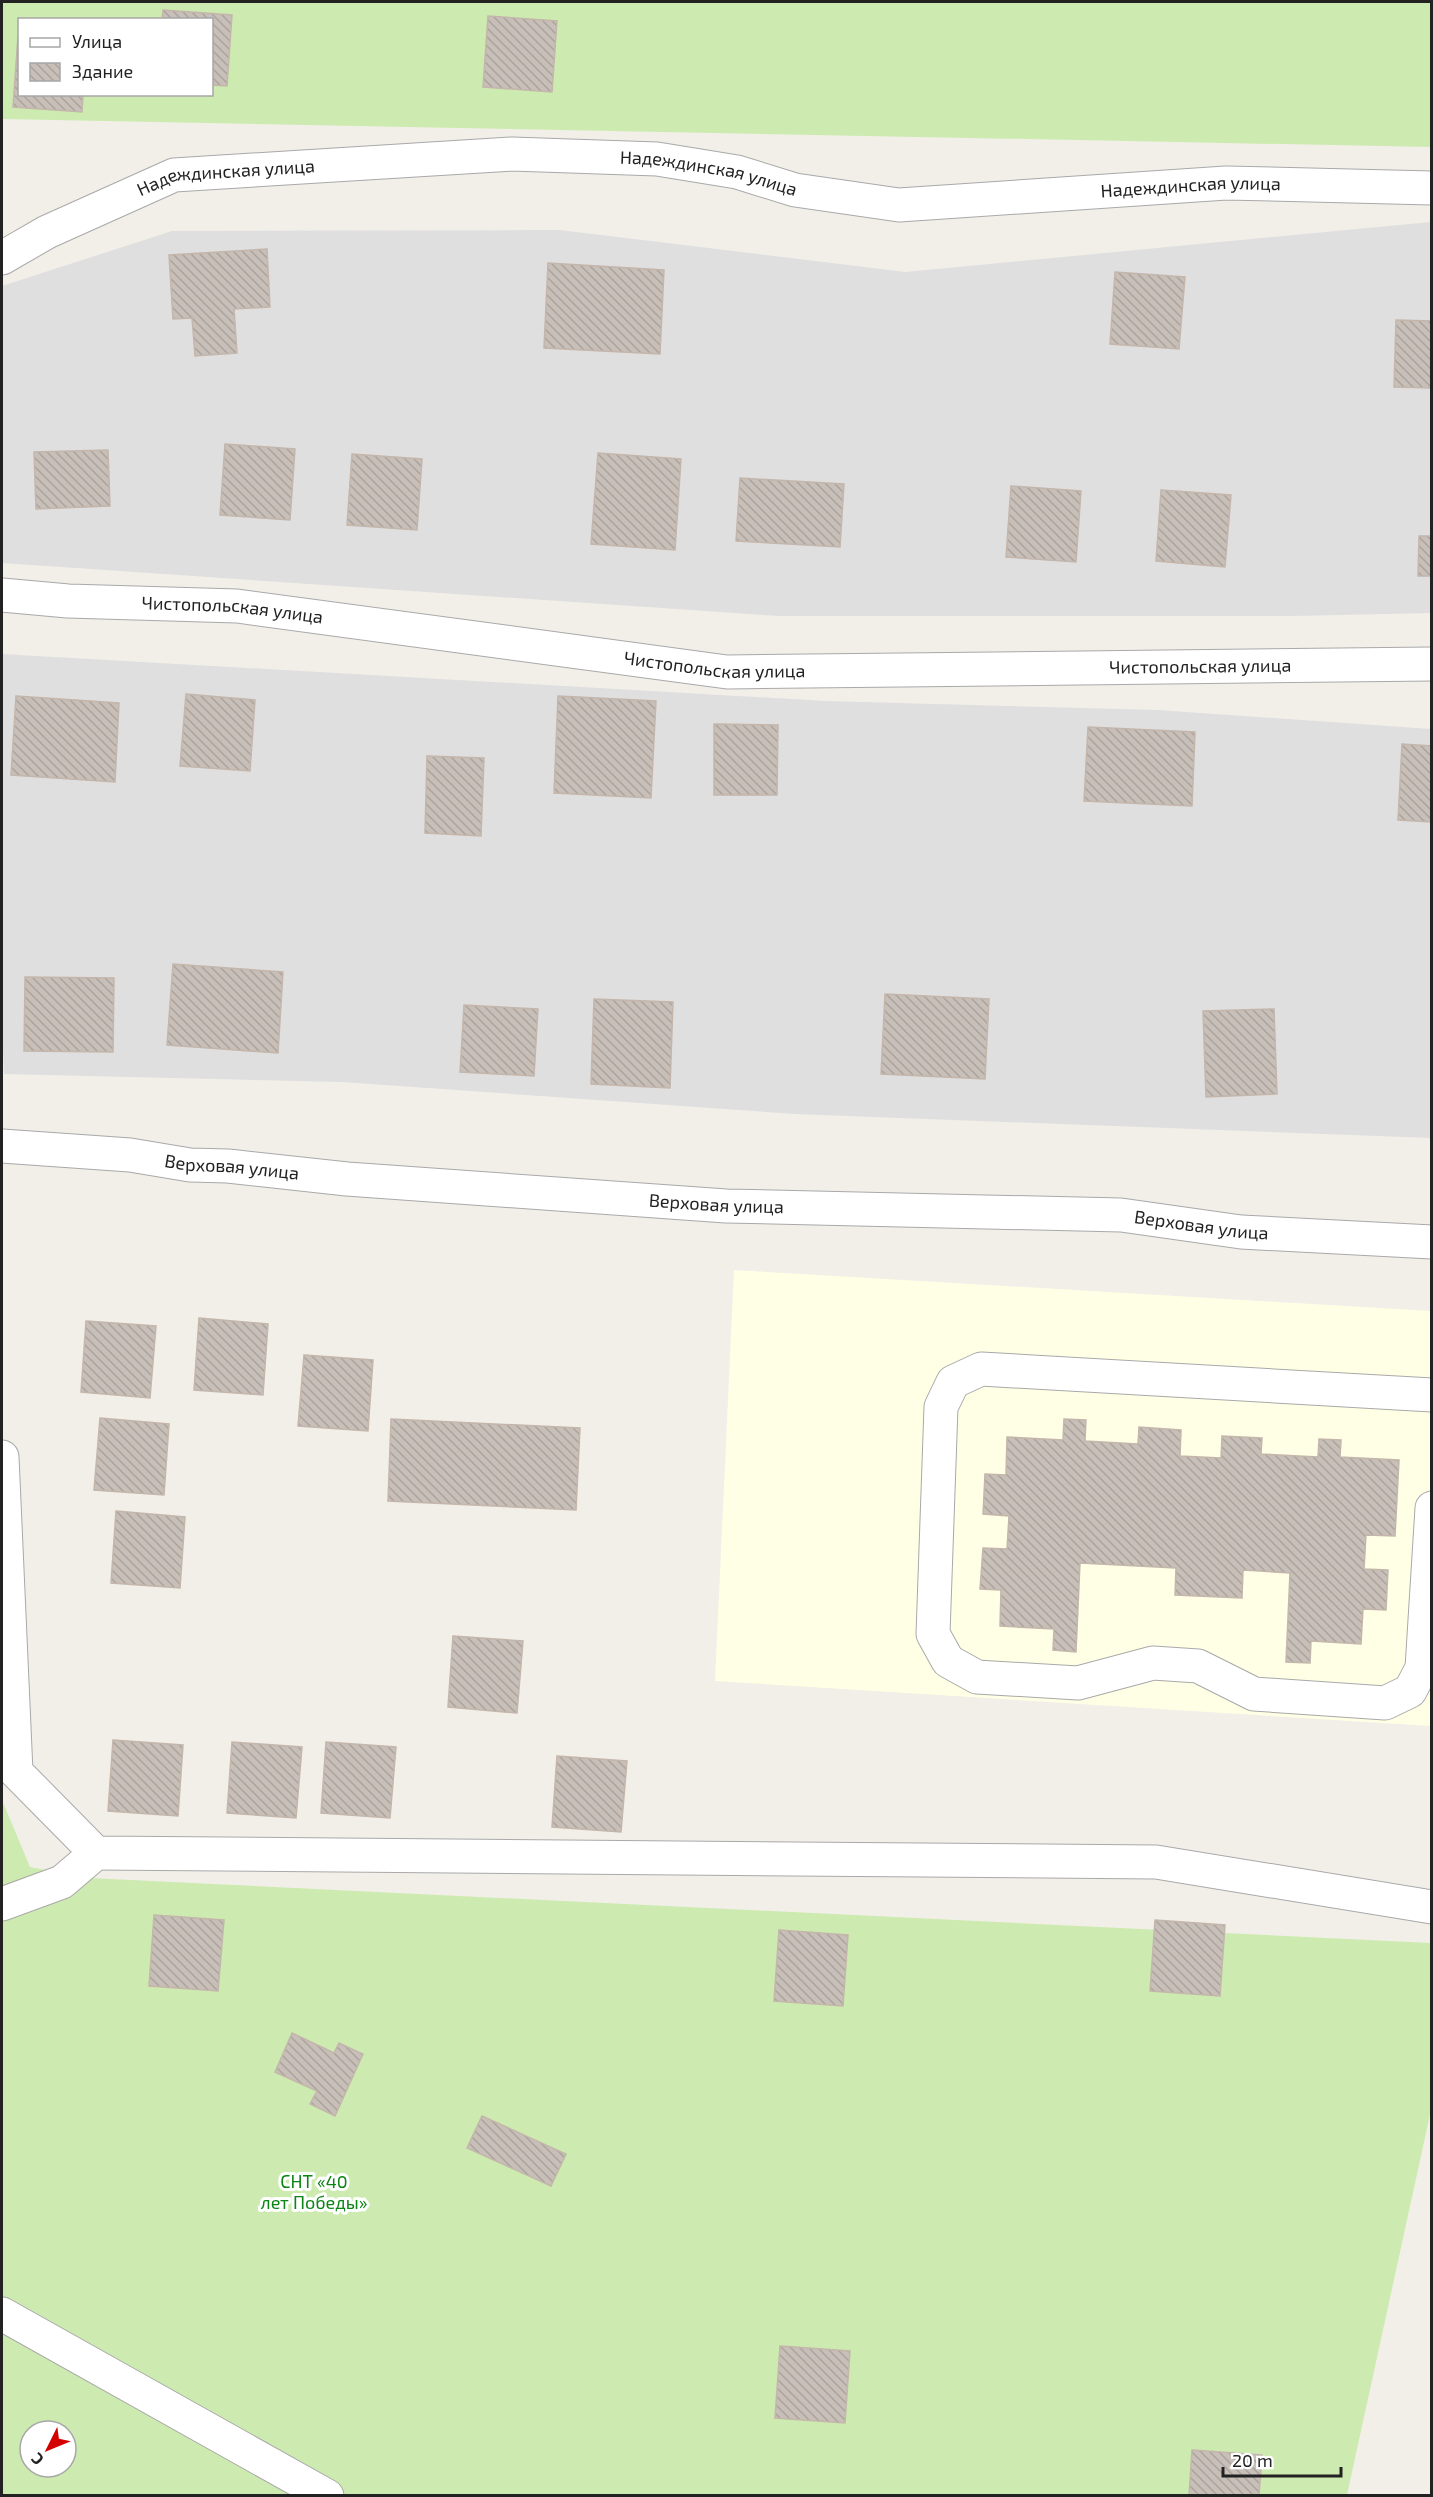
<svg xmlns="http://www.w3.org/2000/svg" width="1433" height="2497" viewBox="0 0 1433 2497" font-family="'Exo 2',sans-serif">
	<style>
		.residential { fill: #e0dfdf }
		.education { fill: #ffffe5 }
		.garden { fill: #cdebb0; fill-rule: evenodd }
		.building { fill: url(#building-back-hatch); stroke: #c4b6ab; stroke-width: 1.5 }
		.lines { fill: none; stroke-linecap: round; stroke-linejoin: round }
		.minor-casing { stroke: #a9a9a9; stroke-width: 35 }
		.minor { stroke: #fff; stroke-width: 33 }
		.labels { text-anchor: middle; stroke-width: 6; stroke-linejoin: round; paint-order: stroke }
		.street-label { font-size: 18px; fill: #222; stroke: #fff }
		.park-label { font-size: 18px; fill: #0c8416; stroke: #fff }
	</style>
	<defs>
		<pattern id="building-back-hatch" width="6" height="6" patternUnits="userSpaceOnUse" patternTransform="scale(1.5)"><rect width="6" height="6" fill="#c7bfb8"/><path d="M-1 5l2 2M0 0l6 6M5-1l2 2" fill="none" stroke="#aba49e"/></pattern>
	</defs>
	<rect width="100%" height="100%" fill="#f2efe9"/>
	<path class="residential" d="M1431,222V613L1294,616H778L2,563V286L172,231L560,230L905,272Z
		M2,654L826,701L1158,710L1431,729V1138L795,1114L342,1082L4,1074L2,1023Z"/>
	<path class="education" d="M734,1270L1431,1311V1726L715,1681Z"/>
	<path class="garden" d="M2,2H1431V147L2,119ZM20,20H212V94H20Z
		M2,1800L30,1867L89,1878L1431,1943V2110L1347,2495H2ZM30,2431H66V2467H30Z"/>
	<path class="building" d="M163,10L232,15L227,86L212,85V20H162Z
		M488,16L557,21L552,92L483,87Z
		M18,36H20V94H83L82,112L13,107Z
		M267,249L270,307L234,309L237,353L195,356L192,318L173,319L169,255Z
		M548,263L664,270L660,354L544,348Z
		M1115,272L1185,277L1179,349L1110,344Z
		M1396,320L1432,321V388L1394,387Z
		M225,444L295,449L290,520L220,515Z
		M108,450L110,506L36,509L34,452Z
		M598,453L681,459L675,550L591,544Z
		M352,454L422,459L417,530L347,525Z
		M740,478L844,484L840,547L736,541Z
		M1011,486L1081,491L1076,562L1006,557Z
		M1161,490L1231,495L1225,567L1156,561Z
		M1419,536H1432V576H1418Z
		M186,694L255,700L250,771L180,766Z
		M16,696L119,703L115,782L11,775Z
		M558,696L656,701L651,798L554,793Z
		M714,724L778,725L777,795H714Z
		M1088,727L1195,732L1192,806L1084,801Z
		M1402,744L1432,746V822L1398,820Z
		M427,756L484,758L481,836L425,833Z
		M173,964L283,972L278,1053L167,1045Z
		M25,977L114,978L113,1052L24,1051Z
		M885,994L989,999L985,1079L881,1074Z
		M594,999L673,1002L670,1088L591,1084Z
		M464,1005L538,1009L534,1076L460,1072Z
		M1274,1009L1277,1094L1206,1097L1203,1011Z
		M199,1318L268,1324L263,1395L194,1390Z
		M86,1321L156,1326L150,1398L81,1392Z
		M304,1355L373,1360L368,1431L298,1426Z
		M100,1418L169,1424L164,1495L94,1490Z
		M391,1419L580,1428L576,1510L388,1501Z
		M1064,1419L1086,1420L1085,1441L1138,1444L1139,1427L1181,1430L1180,1456L1221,1458L1222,1436L1262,1438L1261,1454L1318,1457L1319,1439L1341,1440L1340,1457L1399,1460L1395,1536L1366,1535L1364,1569L1388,1570L1386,1610L1363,1609L1361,1644L1311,1641L1310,1663L1286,1662L1290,1573L1243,1570L1242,1598L1175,1595L1176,1568L1080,1563L1076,1652L1053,1650L1054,1629L1000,1626L1001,1590L980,1589L983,1548L1007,1549L1009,1516L983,1514L985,1474L1006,1475L1007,1437L1063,1440Z
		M116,1511L185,1517L180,1588L111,1583Z
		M453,1636L523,1641L517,1713L448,1707Z
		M113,1740L183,1745L178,1816L108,1811Z
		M232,1742L302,1747L296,1818L227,1813Z
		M326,1742L396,1747L390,1818L321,1813Z
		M557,1756L627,1761L621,1832L552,1827Z
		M154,1915L224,1920L218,1991L149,1986Z
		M1155,1920L1225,1925L1220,1996L1150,1991Z
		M779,1930L848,1935L843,2006L774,2001Z
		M292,2033L334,2053L339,2043L363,2054L335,2116L310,2104L317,2091L275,2072Z
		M482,2116L566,2154L551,2186L467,2148Z
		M780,2346L850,2351L845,2423L775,2418Z
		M1192,2450L1262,2455L1259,2496H1189Z"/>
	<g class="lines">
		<defs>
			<g id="minor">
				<path id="s1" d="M2,258L47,232L174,175L512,154L657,159L737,172L795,190L899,205L1226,183L1432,188"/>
				<path id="s2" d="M2,595L68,601L237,606L727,672L1432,664"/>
				<path id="s3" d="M2,1146L130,1155L190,1165L228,1166L347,1179L726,1206L1121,1215L1241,1232L1432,1242"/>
				<path d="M1432,1395L981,1369L953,1382L941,1407L933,1634L948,1661L977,1677L1078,1683L1153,1663L1198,1666L1254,1694L1385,1703L1410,1691L1422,1668L1432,1508"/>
				<path d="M2,1457L16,1772L96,1853L1156,1862L1432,1907"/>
				<path d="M2,1904L62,1882L96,1853"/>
				<path d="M2,2314L327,2496"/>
			</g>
		</defs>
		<use href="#minor" class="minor-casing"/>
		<use href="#minor" class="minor"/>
	</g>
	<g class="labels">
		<g class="street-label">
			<text dy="6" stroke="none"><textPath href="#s1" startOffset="728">Надеждинская улица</textPath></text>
			<text dy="6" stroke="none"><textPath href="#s1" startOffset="242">Надеждинская улица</textPath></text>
			<text dy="6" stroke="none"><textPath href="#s1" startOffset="1214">Надеждинская улица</textPath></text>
			<text dy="6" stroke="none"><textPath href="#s2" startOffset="231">Чистопольская улица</textPath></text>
			<text dy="6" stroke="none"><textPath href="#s2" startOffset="717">Чистопольская улица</textPath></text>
			<text dy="6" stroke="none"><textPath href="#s2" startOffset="1203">Чистопольская улица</textPath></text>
			<text dy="6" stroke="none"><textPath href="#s3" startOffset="231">Верховая улица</textPath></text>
			<text dy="6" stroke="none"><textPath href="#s3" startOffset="717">Верховая улица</textPath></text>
			<text dy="6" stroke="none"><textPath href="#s3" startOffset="1203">Верховая улица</textPath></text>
		</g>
		<g class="park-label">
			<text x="314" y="2188">СНТ «40<tspan x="314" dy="21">лет Победы»</tspan></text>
		</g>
	</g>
	<rect width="1433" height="2497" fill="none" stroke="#222222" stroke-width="6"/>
	<rect x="18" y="18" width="195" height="78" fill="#ffffff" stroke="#a7a7a7" stroke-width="1.5"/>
	<rect x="30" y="38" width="30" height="9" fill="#ffffff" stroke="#a7a7a7" stroke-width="1.5"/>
	<text x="72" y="48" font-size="18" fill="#222222">Улица</text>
	<rect x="30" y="63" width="30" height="18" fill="url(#building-back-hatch)" stroke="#a7a7a7" stroke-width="1.5"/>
	<text x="72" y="78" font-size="18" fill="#222222">Здание</text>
	<g transform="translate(48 2449) rotate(227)"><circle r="28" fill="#ffffff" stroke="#a7a7a7" stroke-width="1.5"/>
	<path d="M0-4.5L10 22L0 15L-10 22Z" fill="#d40000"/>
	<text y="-9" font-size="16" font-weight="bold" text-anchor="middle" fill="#222222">С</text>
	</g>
	<path d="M1223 2467v9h118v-9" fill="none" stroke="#222222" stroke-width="3"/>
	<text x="1232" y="2467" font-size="18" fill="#222222" stroke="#ffffff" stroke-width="4.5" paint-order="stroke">20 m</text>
</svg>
